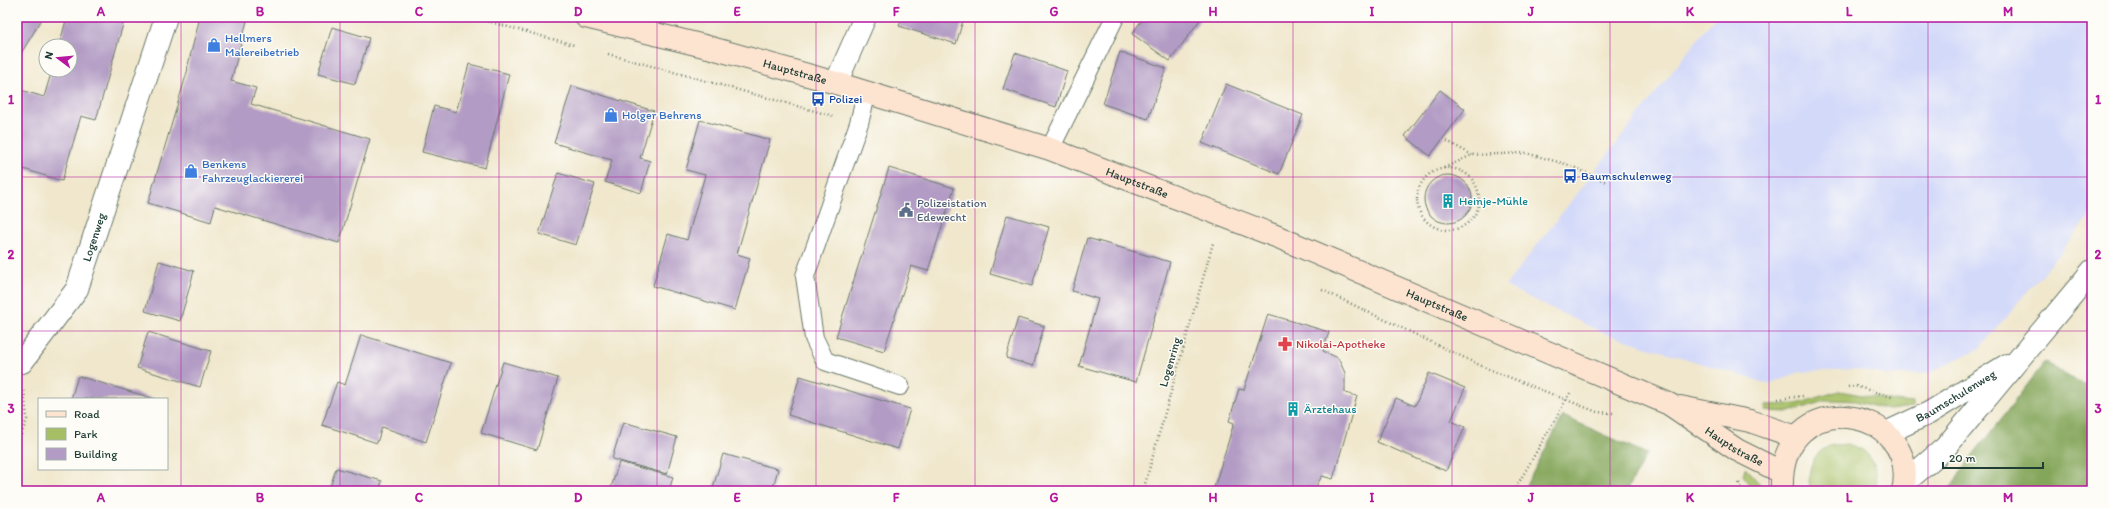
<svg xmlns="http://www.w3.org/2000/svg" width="2109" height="508" viewBox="0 0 2109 508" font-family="Itim,sans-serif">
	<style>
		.built { fill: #d3d9f9 }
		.green { fill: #a6bf65; stroke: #627e4c }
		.forest { fill: #84a65a; stroke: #527247 }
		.building { fill: #b29bc4 }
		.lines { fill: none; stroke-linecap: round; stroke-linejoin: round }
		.service-casing { stroke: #687869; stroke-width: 20 }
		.minor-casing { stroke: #687869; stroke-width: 24 }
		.secondary-casing { stroke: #687869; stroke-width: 24 }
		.path { stroke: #687869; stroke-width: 2.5; stroke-dasharray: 1 3; stroke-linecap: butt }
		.service { stroke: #fff; stroke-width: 18 }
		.minor { stroke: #fff; stroke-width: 22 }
		.secondary { stroke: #fde4d1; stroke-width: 22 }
		.grid { fill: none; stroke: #b5179e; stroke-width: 1; stroke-opacity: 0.55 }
		.labels { text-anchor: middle; stroke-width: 3; stroke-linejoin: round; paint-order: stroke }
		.shop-label { font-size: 12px; fill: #366cbe; stroke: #fdfcf7; text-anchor: start }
		.street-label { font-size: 12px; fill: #1f3d34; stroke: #fdfcf7 }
		.transit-label { font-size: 12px; fill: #164399; stroke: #fdfcf7; text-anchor: start }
		.culture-label { font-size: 12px; fill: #0d838f; stroke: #fdfcf7; text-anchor: start }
		.service-label { font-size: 12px; fill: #4e5e75; stroke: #fdfcf7; text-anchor: start }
		.health-label { font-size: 12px; fill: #be3a42; stroke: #fdfcf7; text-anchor: start }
		.neatline { fill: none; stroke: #b5179e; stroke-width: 1.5 }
		.grid-label { font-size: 13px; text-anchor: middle; font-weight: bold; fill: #b5179e }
	</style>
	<rect width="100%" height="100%" fill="#fdfcf7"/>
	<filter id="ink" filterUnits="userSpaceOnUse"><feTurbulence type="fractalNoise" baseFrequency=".025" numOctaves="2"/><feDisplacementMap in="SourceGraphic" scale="8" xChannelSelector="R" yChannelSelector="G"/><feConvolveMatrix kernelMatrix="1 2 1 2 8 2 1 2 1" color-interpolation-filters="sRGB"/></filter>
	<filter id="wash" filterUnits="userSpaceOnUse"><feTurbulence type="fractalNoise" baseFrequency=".012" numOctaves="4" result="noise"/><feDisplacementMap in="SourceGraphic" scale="16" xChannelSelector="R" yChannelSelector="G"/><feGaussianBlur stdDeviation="0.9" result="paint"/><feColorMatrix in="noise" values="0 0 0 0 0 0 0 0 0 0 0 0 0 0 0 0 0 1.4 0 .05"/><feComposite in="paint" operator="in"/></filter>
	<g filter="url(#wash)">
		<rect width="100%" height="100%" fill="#f0e7cc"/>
		<path class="built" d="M1715,17H2092V214L1980,348L1928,373L1889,376L1855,369L1800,372L1768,384L1603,333L1505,286Z"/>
		<path class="green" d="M1839,391C1864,395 1888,401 1913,403V407L1888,410L1855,401L1829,400L1789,412L1765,411L1766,405L1797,404Z
			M1847,444C1853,446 1861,448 1865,452C1875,462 1880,478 1874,491H1810C1808,473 1809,456 1828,447C1833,444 1842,445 1847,444Z
			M1745,468L1759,483L1762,491H1755L1743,475Z"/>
		<path class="forest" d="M2045,362L2092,389V491H1949L1962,469Z
			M1563,416L1647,454L1626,491H1523Z"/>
		<g id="blocks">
			<path class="building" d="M17,17H43L17,60Z
				M67,17H125L96,120L81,116L62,181L17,167V103L21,90L44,97L52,70H70V46H59Z
				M200,17H248L231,81L256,88L251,104L370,139L339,243L215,206L211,222L148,203L188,69H187Z
				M902,17H964L956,44L899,26Z
				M1144,17H1202L1170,61L1132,34Z
				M332,27L369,38L355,84L318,74Z
				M1120,52L1166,68L1148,119L1103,104Z
				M1015,53L1067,71L1056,107L1003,89Z
				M469,64L509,74L485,168L422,152L434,106L456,112Z
				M1226,84L1303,115L1279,174L1202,143Z
				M572,86L654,111L640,158L650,161L641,193L605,182L612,160L554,143Z
				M1440,90L1465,109L1430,156L1405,136Z
				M700,120L770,140L737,254L750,258L735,310L653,286L668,234L687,240L705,175L686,170Z
				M889,168L954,188L928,271L911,266L884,351L836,337Z
				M558,173L595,184L576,245L539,234Z
				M1424 199a24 24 0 1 1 48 0a24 24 0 1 1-48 0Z
				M1007,215L1049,227L1032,286L990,274Z
				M1087,238L1170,262L1136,382L1079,366L1098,299L1072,291Z
				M159,261L194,271L180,321L145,311Z
				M1268,314L1329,332L1323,351L1338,358L1345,373V393L1357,396L1333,479L1322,476L1315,488L1310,491H1213L1234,423L1229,421L1239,389L1244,390Z
				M1018,318L1044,326L1033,366L1006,358Z
				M148,332L211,351L200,387L137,368Z
				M361,335L451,363L426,442L382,427L377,443L322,425L337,382L345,385Z
				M503,362L558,378L537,450L481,433Z
				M1429,373L1465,388L1451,421L1465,427L1446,471L1377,442L1396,398L1415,406Z
				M78,376L155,399H71Z
				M800,376L910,409L898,449L788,415Z
				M623,422L677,437L667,474L612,459Z
				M723,454L778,469L772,491H712Z
				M619,462L673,477L669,491H610Z
				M336,468L382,481L379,491H329Z"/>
		</g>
	</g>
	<g filter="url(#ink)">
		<use href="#blocks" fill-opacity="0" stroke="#687869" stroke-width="1"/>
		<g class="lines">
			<defs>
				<path id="service" d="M867,92L859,123L805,276L814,338L825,361L900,386
					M1050,149L1115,17"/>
				<g id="minor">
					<path d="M836,83L865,17"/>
					<path id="s1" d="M22,362L77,289L166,17"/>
					<path id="s2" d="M1886,433L1929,413L2007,365"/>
					<path d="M1905,482L1945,448L2092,271"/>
				</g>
				<g id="secondary">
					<path id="s3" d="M586,17L708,47L836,83L1050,149L1278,237L1669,404L1737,450L1781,472"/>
					<path d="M1680,407L1750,421L1796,437"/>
					<path d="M1782,491C1777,380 1922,405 1903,491"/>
				</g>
			</defs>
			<use href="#service" class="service-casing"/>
			<use href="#minor" class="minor-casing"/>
			<use href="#secondary" class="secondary-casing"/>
			<path class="path" d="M472,17L574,45
				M608,54L833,116
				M1447,141L1472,155
				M1444,168L1472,155L1526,153L1569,165L1606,182
				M1417 199a31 31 0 1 1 62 0a31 31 0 1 1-62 0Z
				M1322,290L1486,368L1597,412L1613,413
				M1848,387L1855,386L1892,397
				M1778,399L1803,396
				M17,446L27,419L24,390
				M1739,483L1742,491
				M1143,491L1213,243
				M1514,491L1570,393"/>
			<use href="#service" class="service"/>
			<use href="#minor" class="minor"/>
			<use href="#secondary" class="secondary"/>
		</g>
	</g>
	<path class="grid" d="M181,17V491M340,17V491M499,17V491M657,17V491M816,17V491M975,17V491M1134,17V491M1293,17V491M1452,17V491M1610,17V491M1769,17V491M1928,17V491M17,177H2092M17,331H2092"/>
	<defs>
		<symbol id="shop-bare" viewBox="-9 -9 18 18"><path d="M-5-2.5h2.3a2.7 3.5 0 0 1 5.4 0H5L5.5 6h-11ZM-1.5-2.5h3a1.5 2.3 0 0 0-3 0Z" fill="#3f7fe0" stroke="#fdfcf7" stroke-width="2.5" paint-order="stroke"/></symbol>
		<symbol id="bus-bare" viewBox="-9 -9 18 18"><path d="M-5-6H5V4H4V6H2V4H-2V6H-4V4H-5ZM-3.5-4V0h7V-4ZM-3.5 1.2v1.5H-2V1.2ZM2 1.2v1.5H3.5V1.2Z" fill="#1a4fb4" stroke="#fdfcf7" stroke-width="2.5" paint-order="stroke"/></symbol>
		<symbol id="building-bare" viewBox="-9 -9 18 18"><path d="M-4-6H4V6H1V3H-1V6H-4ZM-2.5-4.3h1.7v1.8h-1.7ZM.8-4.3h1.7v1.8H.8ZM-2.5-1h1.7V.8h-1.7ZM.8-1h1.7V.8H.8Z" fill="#0f9aa8" stroke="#fdfcf7" stroke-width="2.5" paint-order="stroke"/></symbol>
		<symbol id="civic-bare" viewBox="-9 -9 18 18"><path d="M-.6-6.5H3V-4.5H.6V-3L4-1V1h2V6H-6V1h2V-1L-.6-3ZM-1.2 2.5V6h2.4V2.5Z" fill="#5c6f8a" stroke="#fdfcf7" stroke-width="2.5" paint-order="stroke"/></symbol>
		<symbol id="pharmacy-bare" viewBox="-9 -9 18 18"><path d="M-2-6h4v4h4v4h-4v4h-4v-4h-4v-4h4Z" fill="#e0444e" stroke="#fdfcf7" stroke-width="2.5" paint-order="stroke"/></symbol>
	</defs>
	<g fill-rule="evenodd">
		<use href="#shop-bare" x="204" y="35" width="20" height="20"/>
		<use href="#bus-bare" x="808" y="89" width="20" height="20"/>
		<use href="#shop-bare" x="601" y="105" width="20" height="20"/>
		<use href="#shop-bare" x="181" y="161" width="20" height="20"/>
		<use href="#bus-bare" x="1560" y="166" width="20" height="20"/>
		<use href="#building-bare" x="1438" y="191" width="20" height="20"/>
		<use href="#civic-bare" x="896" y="200" width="20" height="20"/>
		<use href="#pharmacy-bare" x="1275" y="334" width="20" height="20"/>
		<use href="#building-bare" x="1283" y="399" width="20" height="20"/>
	</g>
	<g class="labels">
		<g class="shop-label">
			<text x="225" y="42">Hellmers<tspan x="225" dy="14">Malereibetrieb</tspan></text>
			<text x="622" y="119">Holger Behrens</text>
			<text x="202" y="168">Benkens<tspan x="202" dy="14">Fahrzeuglackiererei</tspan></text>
		</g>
		<g class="street-label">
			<text dy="4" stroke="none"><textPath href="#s3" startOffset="216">Hauptstraße</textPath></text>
			<text dy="4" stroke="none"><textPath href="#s3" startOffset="576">Hauptstraße</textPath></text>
			<text dy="4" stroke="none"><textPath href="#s1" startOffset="146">Logenweg</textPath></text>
			<text dy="4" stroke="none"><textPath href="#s3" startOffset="900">Hauptstraße</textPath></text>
			<text transform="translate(1170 362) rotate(-74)" y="4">Logenring</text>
			<text dy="4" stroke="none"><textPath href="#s2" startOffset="79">Baumschulenweg</textPath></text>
			<text dy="4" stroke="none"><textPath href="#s3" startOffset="1230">Hauptstraße</textPath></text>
		</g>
		<g class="transit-label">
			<text x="829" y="103">Polizei</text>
			<text x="1581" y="180">Baumschulenweg</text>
		</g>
		<g class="culture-label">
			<text x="1459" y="205">Heinje-Mühle</text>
			<text x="1304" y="413">Ärztehaus</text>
		</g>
		<g class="service-label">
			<text x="917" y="207">Polizeistation<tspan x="917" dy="14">Edewecht</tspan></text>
		</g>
		<g class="health-label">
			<text x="1296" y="348">Nikolai-Apotheke</text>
		</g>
	</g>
	<rect width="2109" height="508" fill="none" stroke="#fdfcf7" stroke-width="44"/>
	<rect x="38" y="398" width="130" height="72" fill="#fdfcf7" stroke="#a4b0a9"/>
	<rect x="46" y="411" width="20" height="6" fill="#fde4d1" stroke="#a4b0a9"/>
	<text x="74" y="418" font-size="12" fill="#1f3d34">Road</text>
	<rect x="46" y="428" width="20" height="12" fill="#a6bf65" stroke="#a4b0a9"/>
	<text x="74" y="438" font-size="12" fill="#1f3d34">Park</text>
	<rect x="46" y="448" width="20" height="12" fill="#b29bc4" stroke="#a4b0a9"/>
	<text x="74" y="458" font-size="12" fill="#1f3d34">Building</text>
	<g transform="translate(58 58) rotate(286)"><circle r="19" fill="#fdfcf7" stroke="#a4b0a9"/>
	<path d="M0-3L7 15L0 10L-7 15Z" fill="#b5179e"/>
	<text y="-6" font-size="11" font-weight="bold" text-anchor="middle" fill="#1f3d34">N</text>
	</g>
	<path d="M1943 462v6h100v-6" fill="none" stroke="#1f3d34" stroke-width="2"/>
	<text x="1949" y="462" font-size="12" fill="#1f3d34" stroke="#fdfcf7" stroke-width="3" paint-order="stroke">20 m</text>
	<rect x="22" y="22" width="2065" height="464" class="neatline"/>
	<g class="grid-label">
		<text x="101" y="16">A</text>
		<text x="260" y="16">B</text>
		<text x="419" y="16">C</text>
		<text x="578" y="16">D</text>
		<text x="737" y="16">E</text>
		<text x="896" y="16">F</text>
		<text x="1054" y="16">G</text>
		<text x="1213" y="16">H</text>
		<text x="1372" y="16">I</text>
		<text x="1531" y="16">J</text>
		<text x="1690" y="16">K</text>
		<text x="1849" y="16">L</text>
		<text x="2008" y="16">M</text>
		<text x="11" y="104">1</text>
		<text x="2098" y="104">1</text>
		<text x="11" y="259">2</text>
		<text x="2098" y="259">2</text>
		<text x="11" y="413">3</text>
		<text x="2098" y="413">3</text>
		<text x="101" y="502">A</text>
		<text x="260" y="502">B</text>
		<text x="419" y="502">C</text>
		<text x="578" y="502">D</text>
		<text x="737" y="502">E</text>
		<text x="896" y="502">F</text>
		<text x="1054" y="502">G</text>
		<text x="1213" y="502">H</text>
		<text x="1372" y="502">I</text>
		<text x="1531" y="502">J</text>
		<text x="1690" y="502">K</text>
		<text x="1849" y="502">L</text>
		<text x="2008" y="502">M</text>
	</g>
</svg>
